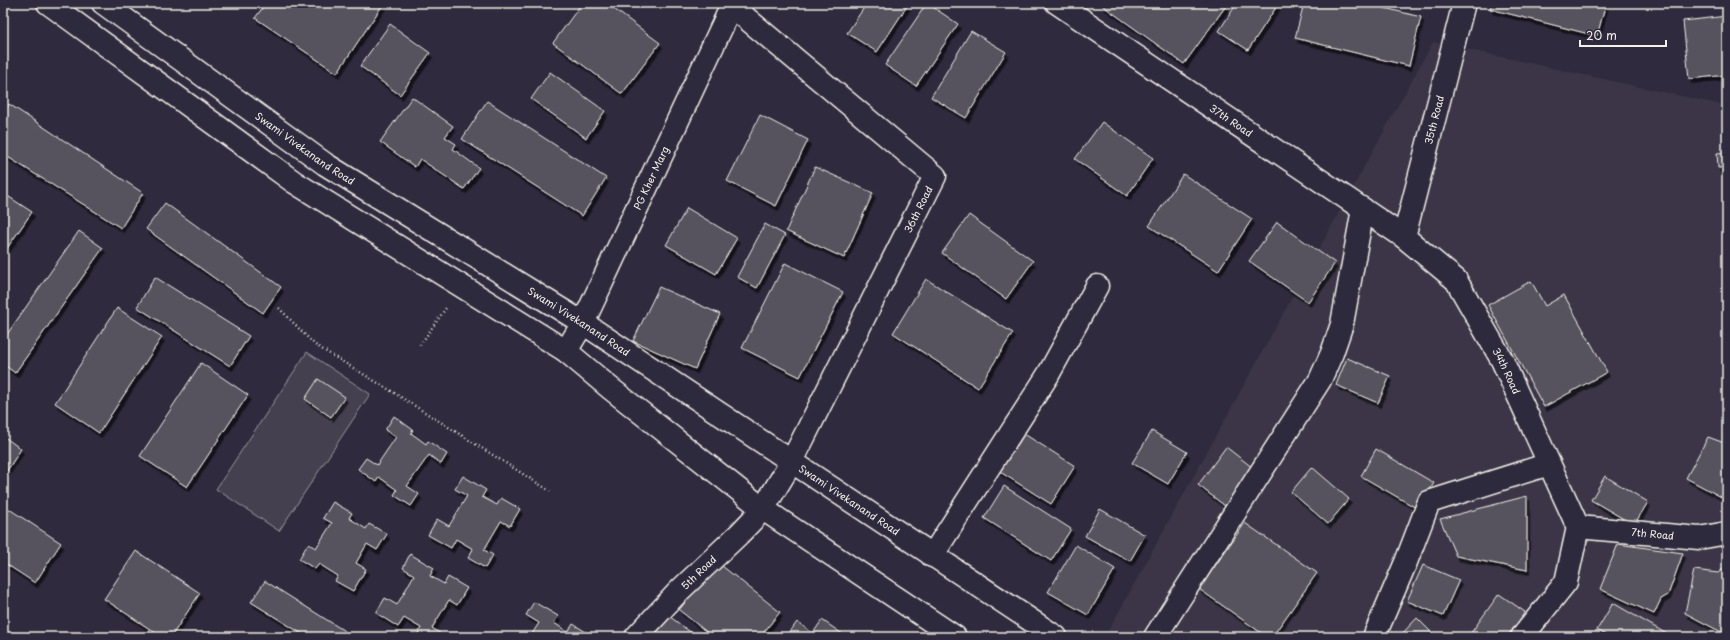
<svg xmlns="http://www.w3.org/2000/svg" width="1730" height="640" viewBox="0 0 1730 640" font-family="'Playpen Sans',sans-serif">
	<style>
		.built { fill: #3b3647 }
		.green { fill: #454050; stroke: #9c989c }
		.building { fill: #56525f; stroke: #f4f1e8; filter: url(#shadow) }
		.lines { fill: none; stroke-linecap: round; stroke-linejoin: round }
		.minor-casing { stroke: #f4f1e8; stroke-width: 25 }
		.major-casing { stroke: #f4f1e8; stroke-width: 25 }
		.path { stroke: #f4f1e8; stroke-width: 2.5; stroke-dasharray: 1 3; stroke-linecap: butt }
		.minor { stroke: #2f2a3d; stroke-width: 22 }
		.major { stroke: #2f2a3d; stroke-width: 22 }
		.labels { text-anchor: middle; stroke-width: 3; stroke-linejoin: round; paint-order: stroke }
		.street-label { font-size: 10px; fill: #f4f1e8; stroke: #2f2a3d }
	</style>
	<defs>
		<filter id="shadow"><feDropShadow dx="2.5" dy="4.5" stdDeviation="0" flood-color="#0009"/></filter>
	</defs>
	<rect width="100%" height="100%" fill="#2f2a3d"/>
	<filter id="ink" filterUnits="userSpaceOnUse"><feTurbulence type="fractalNoise" baseFrequency=".025" numOctaves="2"/><feDisplacementMap in="SourceGraphic" scale="8" xChannelSelector="R" yChannelSelector="G"/><feConvolveMatrix kernelMatrix="1 2 1 2 8 2 1 2 1" color-interpolation-filters="sRGB"/></filter>
	<g filter="url(#ink)">
		<path class="built" d="M1433,42L1727,106V637H1109L1106,635Z"/>
		<path class="green" d="M307,352L370,394L279,531L216,489Z"/>
		<path class="building" d="M266,3H384L337,73L255,18Z
			M582,3H606L660,43L622,94L553,43Z
			M867,3H909L877,52L847,33Z
			M927,3L958,24L916,86L885,65Z
			M1099,3H1228L1184,64Z
			M1237,3H1279L1248,50L1219,31Z
			M1304,3H1364L1421,17L1409,66L1295,38Z
			M1492,3H1606L1597,36L1490,9Z
			M1727,16V75L1689,79L1683,21Z
			M390,24L430,53L400,95L360,66Z
			M971,31L1006,52L966,118L931,97Z
			M550,72L605,111L586,138L531,99Z
			M412,97L453,126L445,137L456,144L453,149L479,168L464,189L420,159L415,167L380,142Z
			M487,101L606,178L582,216L462,139Z
			M9,104L143,193L121,228L3,154V115Z
			M760,115L808,140L776,206L727,181Z
			M1102,122L1153,158L1127,196L1075,159Z
			M1727,152V167L1718,168L1717,153Z
			M815,167L873,193L844,258L786,231Z
			M1183,174L1252,219L1218,271L1149,226Z
			M3,193L32,212L3,254Z
			M165,203L281,287L263,313L146,229Z
			M687,208L737,238L716,274L666,245Z
			M969,215L1033,261L1006,299L942,253Z
			M1277,222L1335,263L1308,302L1249,261Z
			M765,224L785,235L757,288L737,277Z
			M79,231L103,248L15,373L3,364V340Z
			M1724,248H1727V266H1725Z
			M785,263L843,292L800,377L742,348Z
			M155,277L249,336L230,366L137,307Z
			M926,279L1013,333L978,388L893,333Z
			M1531,281L1545,306L1564,295L1607,372L1544,407L1488,305Z
			M659,287L720,314L695,369L633,341Z
			M117,308L162,337L99,433L55,403Z
			M1347,358L1390,376L1378,403L1336,385Z
			M201,363L248,395L187,487L140,456Z
			M318,379L345,397L331,417L305,399Z
			M394,416L413,430L411,433L426,444L428,441L447,454L441,464L429,455L407,486L419,494L411,506L394,495L397,490L379,477L376,482L358,469L366,458L377,465L396,437L385,430Z
			M1152,431L1187,452L1168,484L1132,463Z
			M1021,432L1075,466L1051,504L997,470Z
			M3,436L21,449L3,477Z
			M1708,437L1727,444V496L1725,499L1686,478Z
			M1226,447L1253,468L1225,506L1198,485Z
			M1376,449L1434,483L1418,509L1361,476Z
			M1312,467L1349,499L1328,524L1291,492Z
			M463,476L486,490L482,497L497,505L501,498L520,509L510,526L501,521L484,550L493,555L485,568L468,558L473,549L456,539L451,548L428,535L437,519L449,526L467,496L455,489Z
			M1605,476L1648,502L1634,525L1591,500Z
			M1004,486L1071,529L1051,561L984,518Z
			M1527,496V570L1456,556L1440,519Z
			M333,502L352,513L349,518L366,529L369,524L387,534L377,550L367,544L356,563L366,569L353,591L335,581L338,576L319,564L315,569L299,559L308,544L316,548L332,523L323,518Z
			M3,505L61,543L35,583L3,562Z
			M1100,509L1145,535L1130,561L1085,536Z
			M1245,523L1317,573L1272,637H1267L1199,589Z
			M1618,544L1683,553L1668,595L1661,599L1654,614L1600,589Z
			M1076,545L1115,569L1088,615L1048,592Z
			M136,551L200,593L171,637H162L104,599Z
			M410,554L434,568L430,576L444,584L448,577L467,588L457,605L449,600L432,628L441,634L439,637H416L421,628L404,618L398,627L376,613L385,598L397,605L414,575L403,568Z
			M717,562L780,612L760,637H713L679,610Z
			M1423,565L1459,580L1443,616L1407,601Z
			M1727,566V630L1725,634L1685,613L1694,570L1718,573Z
			M265,581L354,637H307L251,602Z
			M1499,594L1525,612L1507,637H1468Z
			M534,602L558,616L554,623L568,632L573,624L591,635L590,637H530L539,623L526,615Z
			M1613,603L1672,637H1609L1597,630Z
			M669,616L697,637H652Z
			M1417,618L1436,637H1399Z
			M822,620L847,637H786L797,622L813,633Z"/>
		<g class="lines">
			<defs>
				<g id="minor">
					<path id="s1" d="M1057,3L1404,237L1456,280L1502,360L1578,527"/>
					<path id="s2" d="M1404,237L1464,3"/>
					<path id="s3" d="M566,351L583,323L733,3"/>
					<path id="s4" d="M1578,527L1699,538L1727,533"/>
					<path d="M932,556L1048,375L1097,286"/>
					<path id="s5" d="M636,637L679,591L739,534L763,509L791,463L935,176L728,3"/>
					<path d="M1155,637L1320,380L1332,353L1342,324L1363,209"/>
					<path d="M1374,637L1406,562L1429,502L1549,464"/>
					<path d="M1522,637L1566,582L1578,527"/>
				</g>
				<g id="major">
					<path d="M48,3L294,182L566,351L610,388L763,509L955,637"/>
					<path id="s6" d="M103,3L325,164L583,323L1056,637"/>
				</g>
			</defs>
			<use href="#minor" class="minor-casing"/>
			<use href="#major" class="major-casing"/>
			<path class="path" d="M279,308L315,345L388,389L550,491
				M420,345L446,308"/>
			<use href="#minor" class="minor"/>
			<use href="#major" class="major"/>
		</g>
	</g>
	<g class="labels">
		<g class="street-label">
			<text dy="4" stroke="none"><textPath href="#s2" startOffset="121">35th Road</textPath></text>
			<text dy="4" stroke="none"><textPath href="#s1" startOffset="210">37th Road</textPath></text>
			<text dy="4" stroke="none"><textPath href="#s6" startOffset="249">Swami Vivekanand Road</textPath></text>
			<text dy="4" stroke="none"><textPath href="#s3" startOffset="193">PG Kher Marg</textPath></text>
			<text dy="4" stroke="none"><textPath href="#s5" startOffset="518">36th Road</textPath></text>
			<text dy="4" stroke="none"><textPath href="#s6" startOffset="573">Swami Vivekanand Road</textPath></text>
			<text dy="4" stroke="none"><textPath href="#s1" startOffset="590">34th Road</textPath></text>
			<text dy="4" stroke="none"><textPath href="#s6" startOffset="897">Swami Vivekanand Road</textPath></text>
			<text dy="4" stroke="none"><textPath href="#s4" startOffset="75">7th Road</textPath></text>
			<text dy="4" stroke="none"><textPath href="#s5" startOffset="90">5th Road</textPath></text>
		</g>
	</g>
	<rect width="1730" height="640" fill="none" stroke="#2f2a3d" stroke-width="16"/>
	<rect x="8" y="8" width="1714" height="624" fill="none" stroke="#f4f1e8" stroke-width="1.5" filter="url(#ink)"/>
	<path d="M1580 40v6h86v-6" fill="none" stroke="#f4f1e8" stroke-width="2"/>
	<text x="1586" y="40" font-size="12" fill="#f4f1e8" stroke="#2f2a3d" stroke-width="3" paint-order="stroke">20 m</text>
</svg>
